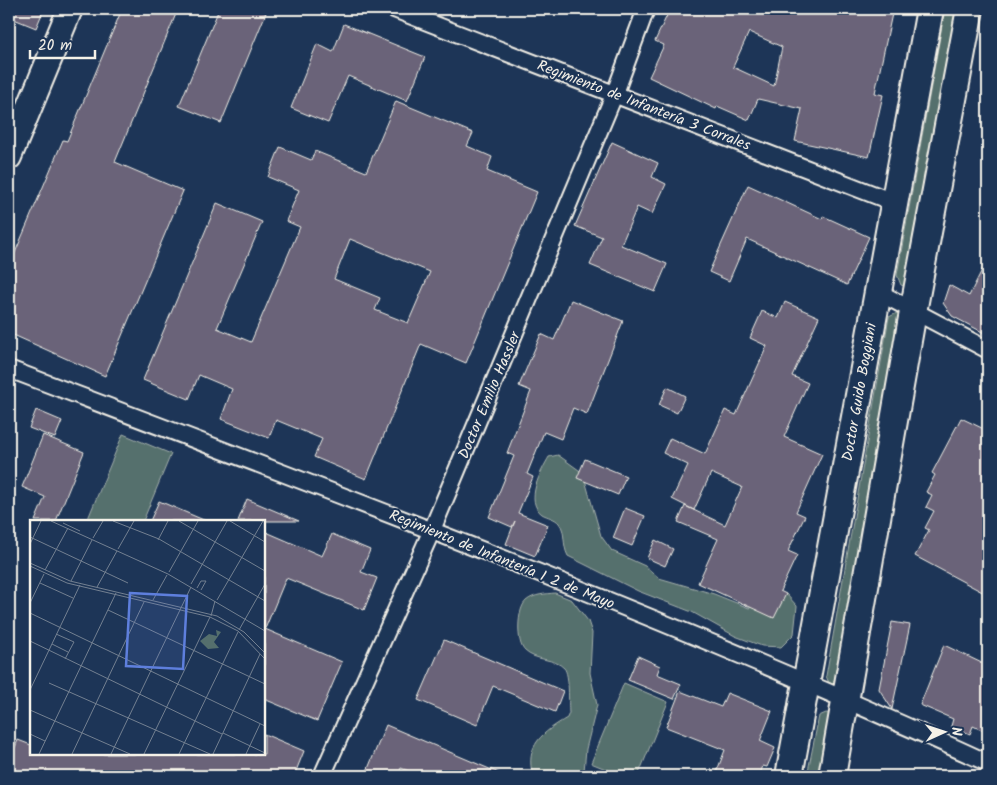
<svg xmlns="http://www.w3.org/2000/svg" width="997" height="785" viewBox="0 0 997 785" font-family="Kalam,sans-serif">
	<style>
		.green { fill: #556f6d; stroke: #a4b0aa }
		.building { fill: #6a6479; stroke: #f4f1e8; fill-rule: evenodd }
		.lines { fill: none; stroke-linecap: round; stroke-linejoin: round }
		.street-casing { stroke: #f4f1e8; stroke-width: 20 }
		.secondary-casing { stroke: #f4f1e8; stroke-width: 28 }
		.primary-casing { stroke: #f4f1e8; stroke-width: 30 }
		.street { stroke: #1d3557; stroke-width: 16 }
		.secondary { stroke: #1d3557; stroke-width: 24 }
		.primary { stroke: #1d3557; stroke-width: 26 }
		.labels { text-anchor: middle; stroke-width: 4; stroke-linejoin: round; paint-order: stroke }
		.street-label { font-size: 15px; fill: #f4f1e8; stroke: #1d3557 }
		.inset-road { fill: none; stroke: #738091; stroke-width: 1 }
		.view { fill: #5e7fdd; fill-opacity: 0.15; stroke: #5e7fdd; stroke-width: 2.5 }
		.inset-edge { fill: none; stroke: #f4f1e8; stroke-width: 2.5 }
	</style>
	<rect width="100%" height="100%" fill="#1d3557"/>
	<filter id="ink" filterUnits="userSpaceOnUse"><feTurbulence type="fractalNoise" baseFrequency=".02" numOctaves="2"/><feDisplacementMap in="SourceGraphic" scale="10" xChannelSelector="R" yChannelSelector="G"/><feConvolveMatrix kernelMatrix="1 2 1 2 8 2 1 2 1" color-interpolation-filters="sRGB"/></filter>
	<g filter="url(#ink)">
		<path class="green" d="M945,9H964L908,287L901,285L897,275Z
			M897,313L904,315L837,685L829,683L826,676L889,317Z
			M123,434L171,454L143,521H87Z
			M558,455L583,473L601,536L612,551L645,566L659,578L714,594L749,608L786,594L797,606L794,634L781,647L762,646L735,636L692,612L638,591L568,556C562,545 566,531 559,523C555,518 547,517 542,514C524,501 541,471 549,457Z
			M555,593L572,600L588,621L592,633L590,673L597,705L586,749L584,771L581,776H533C524,746 543,732 567,718L569,713C568,703 570,674 564,668C555,658 535,661 525,651C516,643 517,609 526,601C534,594 546,594 555,593Z
			M624,683L668,702L638,776H623L591,763Z
			M826,713L833,714L825,776H807L819,716Z"/>
		<path class="building" d="M9,9H44L36,28L9,17Z
			M122,9H178L115,162L183,191L105,376L9,333V267L63,140L67,141Z
			M219,9H255L266,13L221,123L179,106Z
			M670,9H893L875,93L883,95L869,157L795,141L802,109L758,99L749,120L717,106L716,109L649,77L664,45L655,41ZM749,32L782,47L774,86L733,67Z
			M344,24L425,57L407,101L348,76L328,123L291,108L317,44L333,52Z
			M396,101L473,133L467,146L492,157L487,171L537,192L466,363L421,344L366,479L314,457L322,439L276,420L269,438L221,419L232,389L199,375L189,399L143,380L217,203L262,222L217,328L251,342L300,227L286,221L299,190L268,177L280,147L311,160L315,151L366,172ZM350,239L430,272L408,323L375,310L380,298L334,279Z
			M612,142L658,163L652,177L666,184L652,214L637,207L621,245L667,264L655,292L590,265L602,237L575,226Z
			M748,185L822,219L823,216L869,237L847,285L747,239L729,281L709,272Z
			M988,258V335L952,316L943,303L949,285L969,296Z
			M571,300L623,321L587,414L573,408L561,439L544,432L527,474L533,477L518,513L548,525L535,556L506,544L515,521L512,527L489,517L514,456L507,453L531,391L519,386L541,334L554,340Z
			M785,302L819,317L792,376L808,383L784,437L822,454L796,512L805,516L788,551L797,555L780,591L786,594L774,618L698,583L718,539L678,522L685,506L725,525L742,487L711,473L694,510L672,499L688,465L663,453L670,438L705,454L725,410L736,415L767,346L750,338L762,311L778,318Z
			M667,387L685,396L677,413L659,405Z
			M36,410L62,421L55,438L29,428Z
			M961,418L988,431V595L915,556L929,530L925,528L934,511L926,507L932,495L926,492L935,475L932,473Z
			M43,435L84,452L56,521H35L45,497L22,487Z
			M585,459L626,476L618,495L577,478Z
			M247,499L299,521H238Z
			M159,501L206,521H150Z
			M625,508L645,516L632,546L613,538Z
			M264,531L322,556L332,534L370,550L361,572L377,578L364,610L286,578L265,629L342,662L317,721L264,699Z
			M655,540L673,549L665,566L647,558Z
			M892,622L910,625L892,709L879,689Z
			M444,640L563,691L555,712L493,686L477,725L418,700Z
			M944,645L988,666V733L973,726L970,734L951,726L953,719L920,705Z
			M638,656L660,666L657,674L681,684L674,699L628,680Z
			M680,691L721,707L727,693L772,711L760,741L775,748L767,767L763,766L759,776H715L725,750L666,727Z
			M386,725L506,776H421L401,768L398,776H365Z
			M264,734L304,751L294,776H9V762L18,740L31,745V754H264Z"/>
		<g class="lines">
			<defs>
				<path id="street" d="M394,9L893,202
					M878,292L988,350
					M9,369C338,494 668,617 988,763
					M322,776L432,530L615,93L646,9"/>
				<path id="secondary" d="M9,157L70,9"/>
				<path id="primary" d="M789,776L930,9
					M832,776L913,312L970,9"/>
			</defs>
			<use href="#street" class="street-casing"/>
			<use href="#secondary" class="secondary-casing"/>
			<use href="#primary" class="primary-casing"/>
			<use href="#street" class="street"/>
			<use href="#secondary" class="secondary"/>
			<use href="#primary" class="primary"/>
		</g>
	</g>
	<g class="labels">
		<g class="street-label">
			<text transform="translate(644 105) rotate(21)" y="5">Regimiento de Infantería 3 Corrales</text>
			<text transform="translate(859 392) rotate(-80)" y="5">Doctor Guido Boggiani</text>
			<text transform="translate(489 395) rotate(-67)" y="5">Doctor Emilio Hassler</text>
			<text transform="translate(502 559) rotate(22)" y="5">Regimiento de Infantería 1 2 de Mayo</text>
		</g>
	</g>
	<g transform="translate(30 520)">
		<rect width="235" height="235" fill="#1d3557"/>
		<path d="M186,110L191,112L184,122L189,128L178,129L170,121L179,114L187,116Z" fill="#556f6d"/>
		<path class="inset-road" d="M21,1L138,54L235,111M83,1L129,19L235,81M149,1L235,51M200,1L235,22M33,3L50,11M0,17L98,63M63,18L73,1M128,20L138,1M0,24L11,1M88,29L104,1M0,43L40,61L187,96L214,112L235,133M0,46L37,63L180,97L208,111L235,139M15,50L38,8M139,52L168,1M41,61L62,20M10,63L43,78M161,64L197,1M67,67L87,31M167,68L171,61H176L171,70M123,80L137,55M187,80L233,1M0,83L14,54M78,90L235,164M0,93L235,206M181,96L185,81M209,110L235,64M26,114L44,122L35,139M0,121L192,214M22,124L38,132M19,163L180,234M0,170L50,65M0,190L100,234M193,213L235,233M0,214L15,221M9,234L86,73M42,234L114,82M81,234L161,67M114,234L180,97M149,234L208,112M183,234L230,134M216,234L230,204"/>
		<path class="view" d="M100,73L157,76L153,149L96,146Z"/>
		<rect width="235" height="235" class="inset-edge"/>
	</g>
	<rect width="997" height="785" fill="none" stroke="#1d3557" stroke-width="30"/>
	<rect x="15" y="15" width="967" height="755" fill="none" stroke="#f4f1e8" stroke-width="2" filter="url(#ink)"/>
	<g transform="translate(944 732) rotate(87)" stroke="#1d3557" stroke-width="4" paint-order="stroke">
	<path d="M0-4L9 19L0 12L-9 19Z" fill="#f4f1e8"/>
	<text y="-8" font-size="14" font-weight="bold" text-anchor="middle" fill="#f4f1e8">N</text>
	</g>
	<path d="M30 50v8h65v-8" fill="none" stroke="#f4f1e8" stroke-width="2.5"/>
	<text x="38" y="50" font-size="15" fill="#f4f1e8" stroke="#1d3557" stroke-width="4" paint-order="stroke">20 m</text>
</svg>
